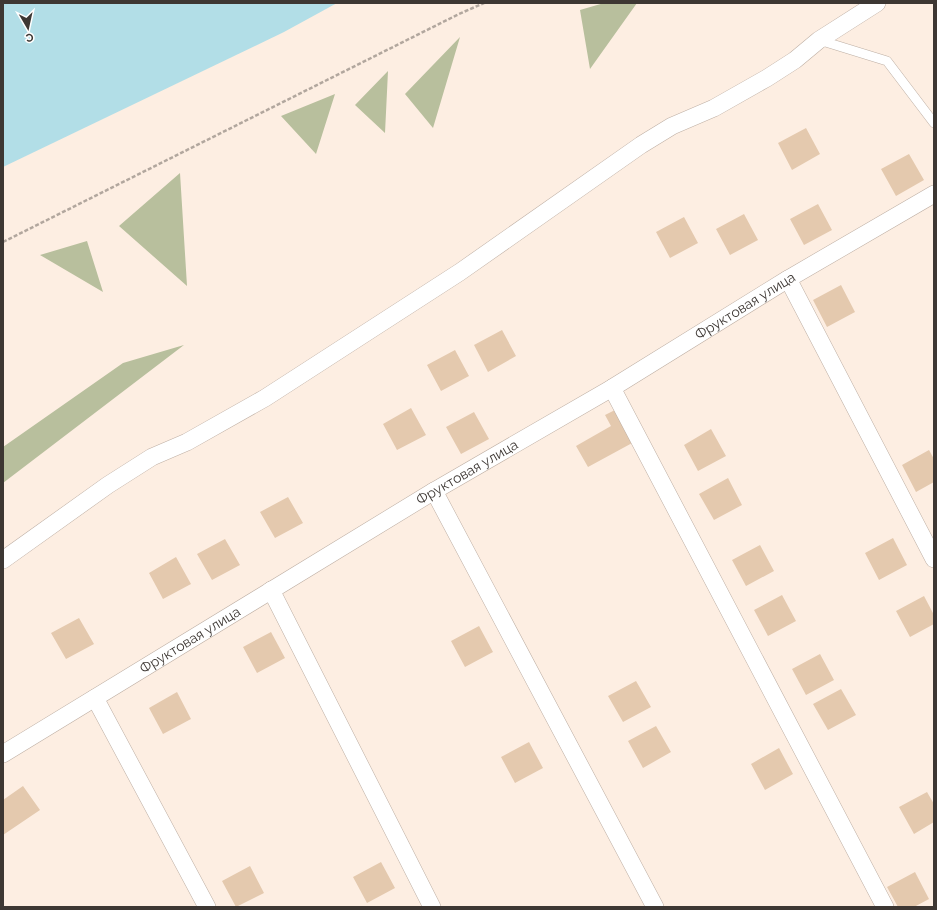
<svg xmlns="http://www.w3.org/2000/svg" width="937" height="910" viewBox="0 0 937 910" font-family="Raleway,sans-serif">
	<style>
		.forest { fill: #b8bf9d }
		.water { fill: #b2dee7 }
		.building { fill: #e4c9ae }
		.lines { fill: none; stroke-linecap: round; stroke-linejoin: round }
		.lane-casing { stroke: #beafa4; stroke-width: 10 }
		.street-casing { stroke: #beafa4; stroke-width: 18 }
		.path { stroke: #b2a79e; stroke-width: 2.5; stroke-dasharray: 4 2; stroke-linecap: butt }
		.lane { stroke: #fff; stroke-width: 9 }
		.street { stroke: #fff; stroke-width: 17 }
		.labels { text-anchor: middle; stroke-width: 4; stroke-linejoin: round; paint-order: stroke }
		.street-label { font-size: 14px; fill: #3d3733; stroke: #fefefe }
	</style>
	<rect width="100%" height="100%" fill="#fdeee2"/>
	<path class="forest" d="M604,3H637L590,69L580,10Z
		M460,37L433,128L405,94Z
		M388,71L385,133L355,105Z
		M335,94L316,154L281,116Z
		M180,173L187,286L119,226Z
		M87,241L103,292L40,255Z
		M184,345L3,483V447L123,363Z"/>
	<path class="water" d="M3,3H337L284,32L3,167Z"/>
	<path class="building" d="M806,128L820,154L792,170L778,143Z
		M909,154L924,180L896,196L881,169Z
		M818,204L832,230L804,245L790,219Z
		M744,214L758,240L730,255L716,229Z
		M684,217L698,243L670,258L656,232Z
		M841,285L855,312L827,327L813,300Z
		M502,330L516,356L488,372L474,345Z
		M455,350L469,376L441,391L427,365Z
		M411,408L426,435L397,450L383,424Z
		M615,410L634,442L588,467L576,446L611,426L605,415Z
		M474,412L489,439L461,454L446,427Z
		M711,429L726,456L698,471L684,445Z
		M929,450L934,459V482L916,492L902,465Z
		M728,478L742,505L714,520L699,494Z
		M288,497L303,523L275,538L260,512Z
		M893,538L907,565L879,580L865,553Z
		M225,539L240,565L212,580L197,554Z
		M760,545L774,571L746,586L732,560Z
		M176,557L191,584L163,599L149,573Z
		M782,595L796,621L768,636L754,610Z
		M924,596L934,615V624L910,637L896,611Z
		M79,618L94,644L66,659L51,633Z
		M479,626L493,652L465,667L451,641Z
		M271,632L285,658L257,673L243,647Z
		M820,654L834,680L806,695L792,669Z
		M636,681L651,707L623,722L608,696Z
		M841,689L856,715L828,730L813,704Z
		M177,692L191,719L163,734L149,708Z
		M656,726L671,752L643,768L628,741Z
		M529,742L543,768L515,783L501,757Z
		M779,748L793,774L765,790L751,764Z
		M23,786L40,810L3,835V800Z
		M927,792L934,804V822L914,834L899,807Z
		M381,862L395,888L367,903L353,877Z
		M250,866L264,893L236,907L222,881Z
		M915,872L929,899L914,907H898L887,887Z"/>
	<g class="lines">
		<defs>
			<path id="lane" d="M819,40L887,61L934,123"/>
			<g id="street">
				<path d="M788,279L934,559"/>
				<path d="M612,388L885,907"/>
				<path d="M434,491L655,907"/>
				<path d="M3,560L108,485L152,457L187,442L265,398L460,272L641,145L672,126L714,108L767,78L795,60L819,40L877,3"/>
				<path d="M271,590L432,907"/>
				<path d="M95,698L207,907"/>
				<path id="s1" d="M3,754L434,491L612,388L788,279L934,194"/>
			</g>
		</defs>
		<use href="#lane" class="lane-casing"/>
		<use href="#street" class="street-casing"/>
		<path class="path" d="M3,242L459,14L484,3"/>
		<use href="#lane" class="lane"/>
		<use href="#street" class="street"/>
	</g>
	<g class="labels">
		<g class="street-label">
			<text dy="5" stroke="none"><textPath href="#s1" startOffset="867">Фруктовая улица</textPath></text>
			<text dy="5" stroke="none"><textPath href="#s1" startOffset="543">Фруктовая улица</textPath></text>
			<text dy="5" stroke="none"><textPath href="#s1" startOffset="219">Фруктовая улица</textPath></text>
		</g>
	</g>
	<rect width="937" height="910" fill="none" stroke="#3d3733" stroke-width="8"/>
	<g transform="translate(28 28) rotate(171)" stroke="#fefefe" stroke-width="3" paint-order="stroke">
	<path d="M0-3L7 15L0 10L-7 15Z" fill="#3d3733"/>
	<text y="-6" font-size="11" font-weight="bold" text-anchor="middle" fill="#3d3733">С</text>
	</g>
</svg>
